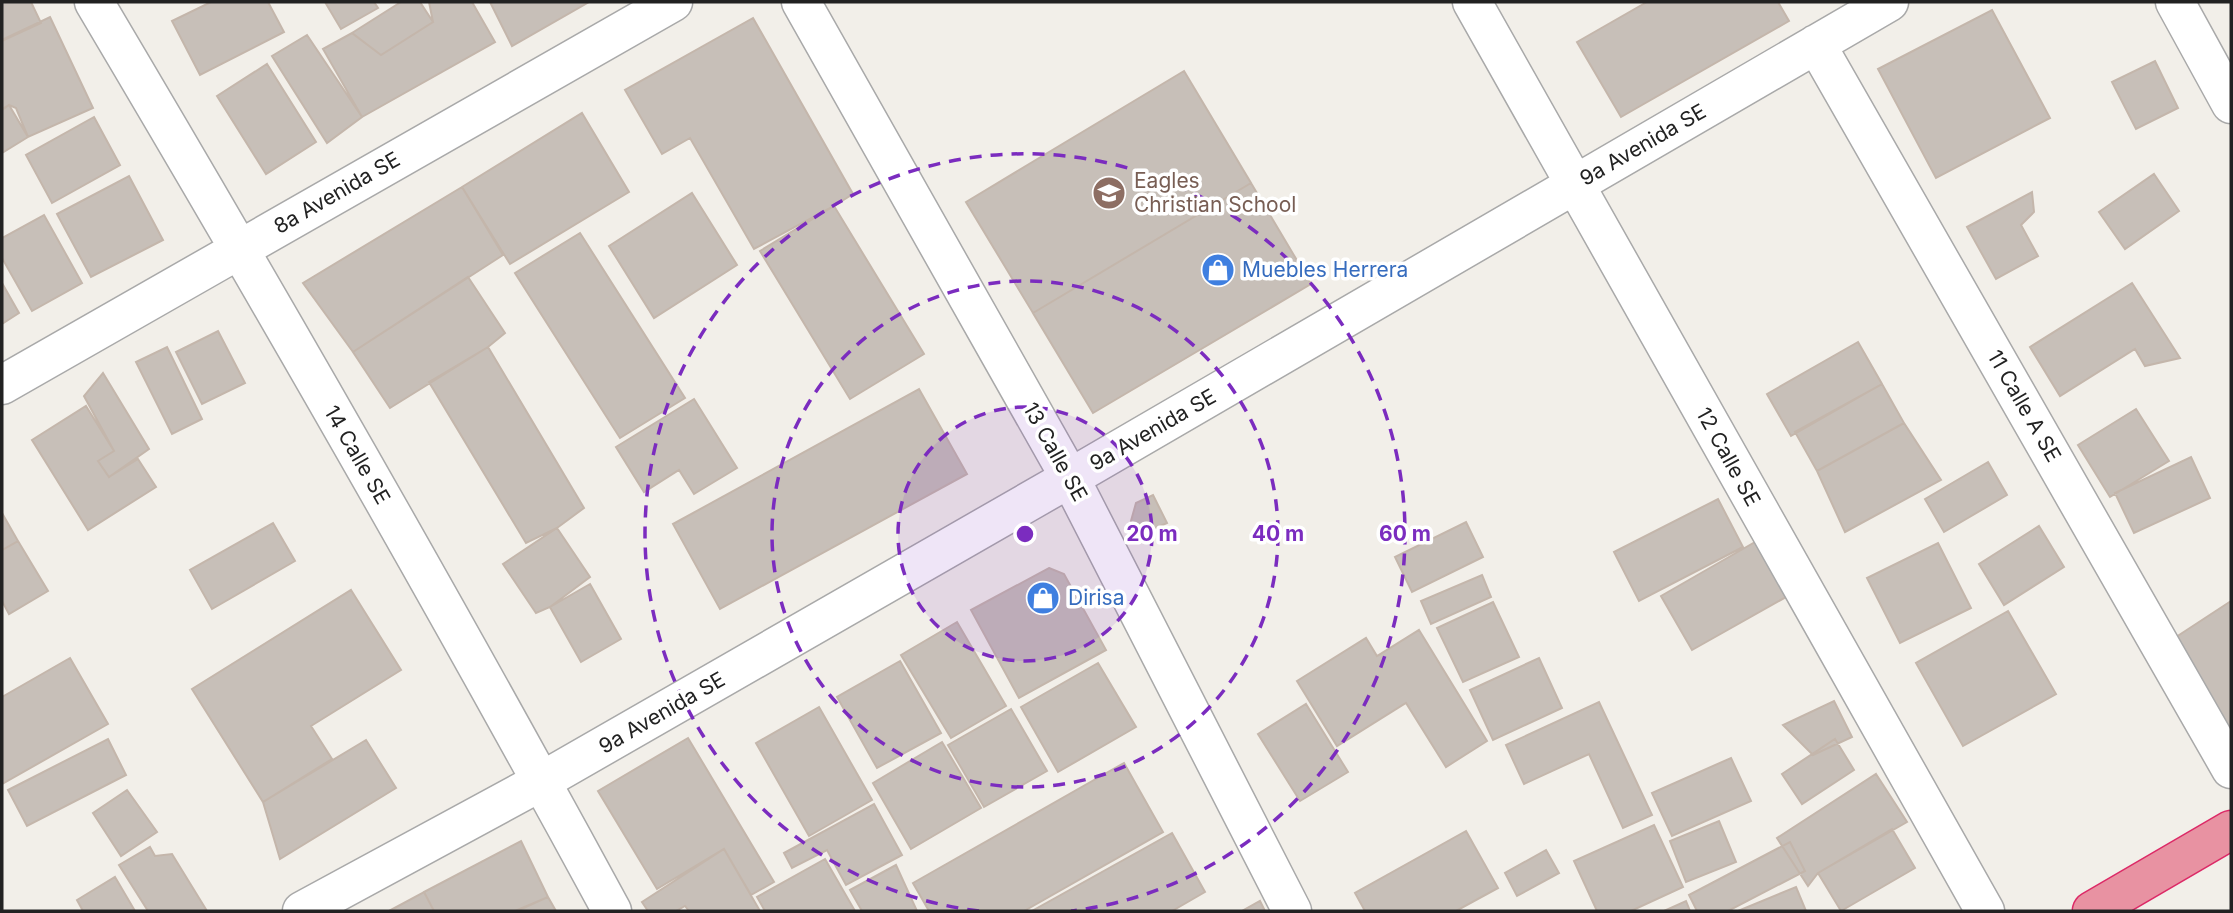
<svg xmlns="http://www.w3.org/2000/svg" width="2233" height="913" viewBox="0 0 2233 913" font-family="Inter,sans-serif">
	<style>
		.building { fill: #c7bfb8; stroke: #c4b6ab; stroke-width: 2 }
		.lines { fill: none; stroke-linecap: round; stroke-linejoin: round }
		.minor-casing { stroke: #a9a9a9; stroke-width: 41 }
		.highway-casing { stroke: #dc2a67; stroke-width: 41 }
		.minor { stroke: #fff; stroke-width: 38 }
		.highway { stroke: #e892a2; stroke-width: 38 }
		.ring { fill: none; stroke: #7b2cbf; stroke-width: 3.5; stroke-dasharray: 12 9 }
		.labels { text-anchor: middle; stroke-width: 7; stroke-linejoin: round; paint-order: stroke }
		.street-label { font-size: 21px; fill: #222; stroke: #fff }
		.education-label { font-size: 21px; fill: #785e54; stroke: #fff; text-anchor: start }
		.shop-label { font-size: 21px; fill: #366cbe; stroke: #fff; text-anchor: start }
		.centre { fill: #7b2cbf; stroke: #fff; stroke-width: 3.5 }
		.ring-label { font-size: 21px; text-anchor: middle; font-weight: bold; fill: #7b2cbf; stroke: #fff; stroke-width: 7; stroke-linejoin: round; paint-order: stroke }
	</style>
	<rect width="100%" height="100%" fill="#f2efe9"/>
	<path class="building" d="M2,2H31L41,23L2,41Z
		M211,2H268L284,32L200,75L172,21Z
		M325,2H374L378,8L341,29Z
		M401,2H420L433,22L381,55L352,33Z
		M429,2H472L495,42L362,117L323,49L352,33L381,55L433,22Z
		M490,2H589L512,46Z
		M1647,2H1778L1789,21L1621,117L1577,42Z
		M1992,10L2050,118L1936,178L1878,69Z
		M50,17L93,108L28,137L16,108L9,105L2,110V40Z
		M753,18L853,194L834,206L754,249L690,138L662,154L625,90Z
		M307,35L362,117L327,143L272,56Z
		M2155,61L2178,108L2136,129L2112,82Z
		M267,64L316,142L266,174L217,96Z
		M1184,71L1251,183L1033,313L966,202Z
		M9,105L28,137L2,153V109Z
		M582,113L629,192L510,264L462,187Z
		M94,117L120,165L52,203L26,155Z
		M2154,174L2179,211L2125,249L2099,212Z
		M129,176L163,240L91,277L57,214Z
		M1251,183L1311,284L1093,413L1033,313Z
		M462,187L503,255L353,352L303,283Z
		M2032,192L2034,212L2021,225L2038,256L1996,279L1967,227Z
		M692,193L737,265L654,318L609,246Z
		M834,206L924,354L850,399L760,251Z
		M44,215L82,283L32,311L2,258V238Z
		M580,233L685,398L620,438L515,273Z
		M468,277L505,333L488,347L390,408L353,352Z
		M2,283L19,313L2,324Z
		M2132,283L2180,358L2145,366L2135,349L2060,396L2030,347Z
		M218,331L245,383L202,404L176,352Z
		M1858,342L1882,384L1791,436L1767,394Z
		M167,347L202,419L172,434L136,362Z
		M488,347L584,508L557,528L526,543L429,382Z
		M103,373L149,449L109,477L98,461L114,451L84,396Z
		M1882,384L1904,423L1817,471L1795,432Z
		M919,389L967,474L720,609L673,524Z
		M694,399L737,468L694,494L679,470L644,492L616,447Z
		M86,406L114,451L98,461L109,477L138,459L156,487L88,530L32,440Z
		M2136,409L2169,461L2110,497L2078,445Z
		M1904,423L1941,480L1845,532L1817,471Z
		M2191,457L2210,498L2134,533L2115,493Z
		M1988,462L2007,495L1944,532L1925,499Z
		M1153,495L1167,523L1138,536L1131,521L1136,503Z
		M1718,499L1743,547L1639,601L1614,552Z
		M2,513L18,541L2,550Z
		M1466,522L1483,557L1412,592L1395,557Z
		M273,523L295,561L212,609L190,570Z
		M2039,526L2064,567L2004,605L1979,564Z
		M557,528L590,577L550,607L536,613L503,564Z
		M18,541L48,591L9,614L2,601V550Z
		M1755,542L1786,597L1692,650L1661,596Z
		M1938,543L1971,608L1900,643L1867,578Z
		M1049,568L1064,574L1106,650L1019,698L971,610Z
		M1482,575L1491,597L1431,624L1421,601Z
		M590,584L621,639L581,662L550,607Z
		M351,590L401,670L311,726L332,759L263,802L192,689Z
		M2231,601V736L2170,641Z
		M1493,602L1519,657L1463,682L1437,628Z
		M2008,611L2056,694L1963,746L1916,663Z
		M957,622L1006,706L951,738L901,655Z
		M1419,630L1487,741L1446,767L1406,703L1337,746L1297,681L1366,638L1377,656Z
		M70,658L108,724L2,784V697Z
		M1539,658L1562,708L1493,740L1470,690Z
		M900,661L941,733L877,768L837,697Z
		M1098,663L1136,727L1058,772L1021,707Z
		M1834,701L1852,737L1813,755L1783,725Z
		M1599,702L1652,815L1623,828L1589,754L1524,784L1506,745Z
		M1306,704L1348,772L1300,801L1258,734Z
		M819,707L872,800L809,836L756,743Z
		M1011,709L1047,771L984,807L948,745Z
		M688,738L774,882L751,895L724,849L657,889L598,791Z
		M108,739L126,775L27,826L8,790Z
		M1835,739L1854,770L1802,804L1782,774Z
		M366,740L396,788L280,859L263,802Z
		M942,742L981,808L911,849L873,783Z
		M1731,758L1751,801L1672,836L1652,793Z
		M1124,763L1163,832L1024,911H929L913,883Z
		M1876,774L1907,822L1818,873L1808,886L1777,838Z
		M127,790L157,832L121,856L93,813Z
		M874,804L902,855L846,885L827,850L792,868L784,853Z
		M1719,821L1736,862L1686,882L1670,841Z
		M1654,825L1683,887L1631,911H1597L1574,861Z
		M1892,829L1915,868L1841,911L1818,873Z
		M1466,831L1498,888L1456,911H1365L1355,893Z
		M1172,833L1205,892L1172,911H1032Z
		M521,841L548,897L517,911H434L424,892Z
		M1790,842L1805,871L1728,911H1697L1689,895Z
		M150,847L155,856L172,854L207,911H148L119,865Z
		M724,849L760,911H689L685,906L676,911H648L642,902Z
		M1546,850L1559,873L1517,896L1505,873Z
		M825,859L855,911H765L757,897Z
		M896,865L917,911H862L850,890Z
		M115,877L135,911H83L77,900Z
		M1796,887L1806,911H1738Z
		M424,892L434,911H389Z
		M548,897L556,911H515Z
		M1260,901L1265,911H1242Z
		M1686,901L1690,911H1664Z"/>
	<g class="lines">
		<defs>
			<path id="minor" d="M94,2C272,302 446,605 612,911
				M801,2L1070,478L1292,911
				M1472,2L1985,911
				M2175,2L2231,104
				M1816,44L2231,769
				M2,385L673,2
				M302,911L542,781L1070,478L1889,2"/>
			<path id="highway" d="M2092,911L2231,830"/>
		</defs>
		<use href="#minor" class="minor-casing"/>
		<use href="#highway" class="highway-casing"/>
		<use href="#minor" class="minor"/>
		<use href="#highway" class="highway"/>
	</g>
	<circle cx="1025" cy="534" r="127" fill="#7b2cbf" fill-opacity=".12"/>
	<g class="ring">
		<circle cx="1025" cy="534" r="127"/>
		<circle cx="1025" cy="534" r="253"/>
		<path d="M979 911A380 380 0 1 1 1071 911"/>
	</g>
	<defs>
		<symbol id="school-disc" viewBox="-11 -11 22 22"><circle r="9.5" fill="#8d6e63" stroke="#fff"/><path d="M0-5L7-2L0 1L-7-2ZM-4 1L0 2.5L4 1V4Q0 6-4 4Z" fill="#fff"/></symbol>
		<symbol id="shop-disc" viewBox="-11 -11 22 22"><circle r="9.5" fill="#3f7fe0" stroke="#fff"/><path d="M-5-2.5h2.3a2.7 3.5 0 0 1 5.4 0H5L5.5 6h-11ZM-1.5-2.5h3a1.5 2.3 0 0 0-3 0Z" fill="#fff"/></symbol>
	</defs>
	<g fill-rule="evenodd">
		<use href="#school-disc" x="1090" y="174" width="38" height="38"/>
		<use href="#shop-disc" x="1199" y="251" width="38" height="38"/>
		<use href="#shop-disc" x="1024" y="579" width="38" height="38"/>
	</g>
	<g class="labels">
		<g class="street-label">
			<text transform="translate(1643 145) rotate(-30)" y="7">9a Avenida SE</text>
			<text transform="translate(337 193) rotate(-30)" y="7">8a Avenida SE</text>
			<text transform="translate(2024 406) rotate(60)" y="7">11 Calle A SE</text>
			<text transform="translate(1153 430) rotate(-30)" y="7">9a Avenida SE</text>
			<text transform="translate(1055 452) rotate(61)" y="7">13 Calle SE</text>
			<text transform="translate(357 455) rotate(60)" y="7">14 Calle SE</text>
			<text transform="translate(1728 457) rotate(61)" y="7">12 Calle SE</text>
			<text transform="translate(662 713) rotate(-30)" y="7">9a Avenida SE</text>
		</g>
		<g class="education-label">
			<text x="1134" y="188">Eagles<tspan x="1134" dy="24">Christian School</tspan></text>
		</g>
		<g class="shop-label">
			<text x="1242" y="277">Muebles Herrera</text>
			<text x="1068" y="605">Dirisa</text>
		</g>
	</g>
	<circle cx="1025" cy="534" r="10" class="centre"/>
	<g class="ring-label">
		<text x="1152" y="541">20 m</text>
		<text x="1278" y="541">40 m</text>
		<text x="1405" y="541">60 m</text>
	</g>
	<rect width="2233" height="913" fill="none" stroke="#222222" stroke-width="7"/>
</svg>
